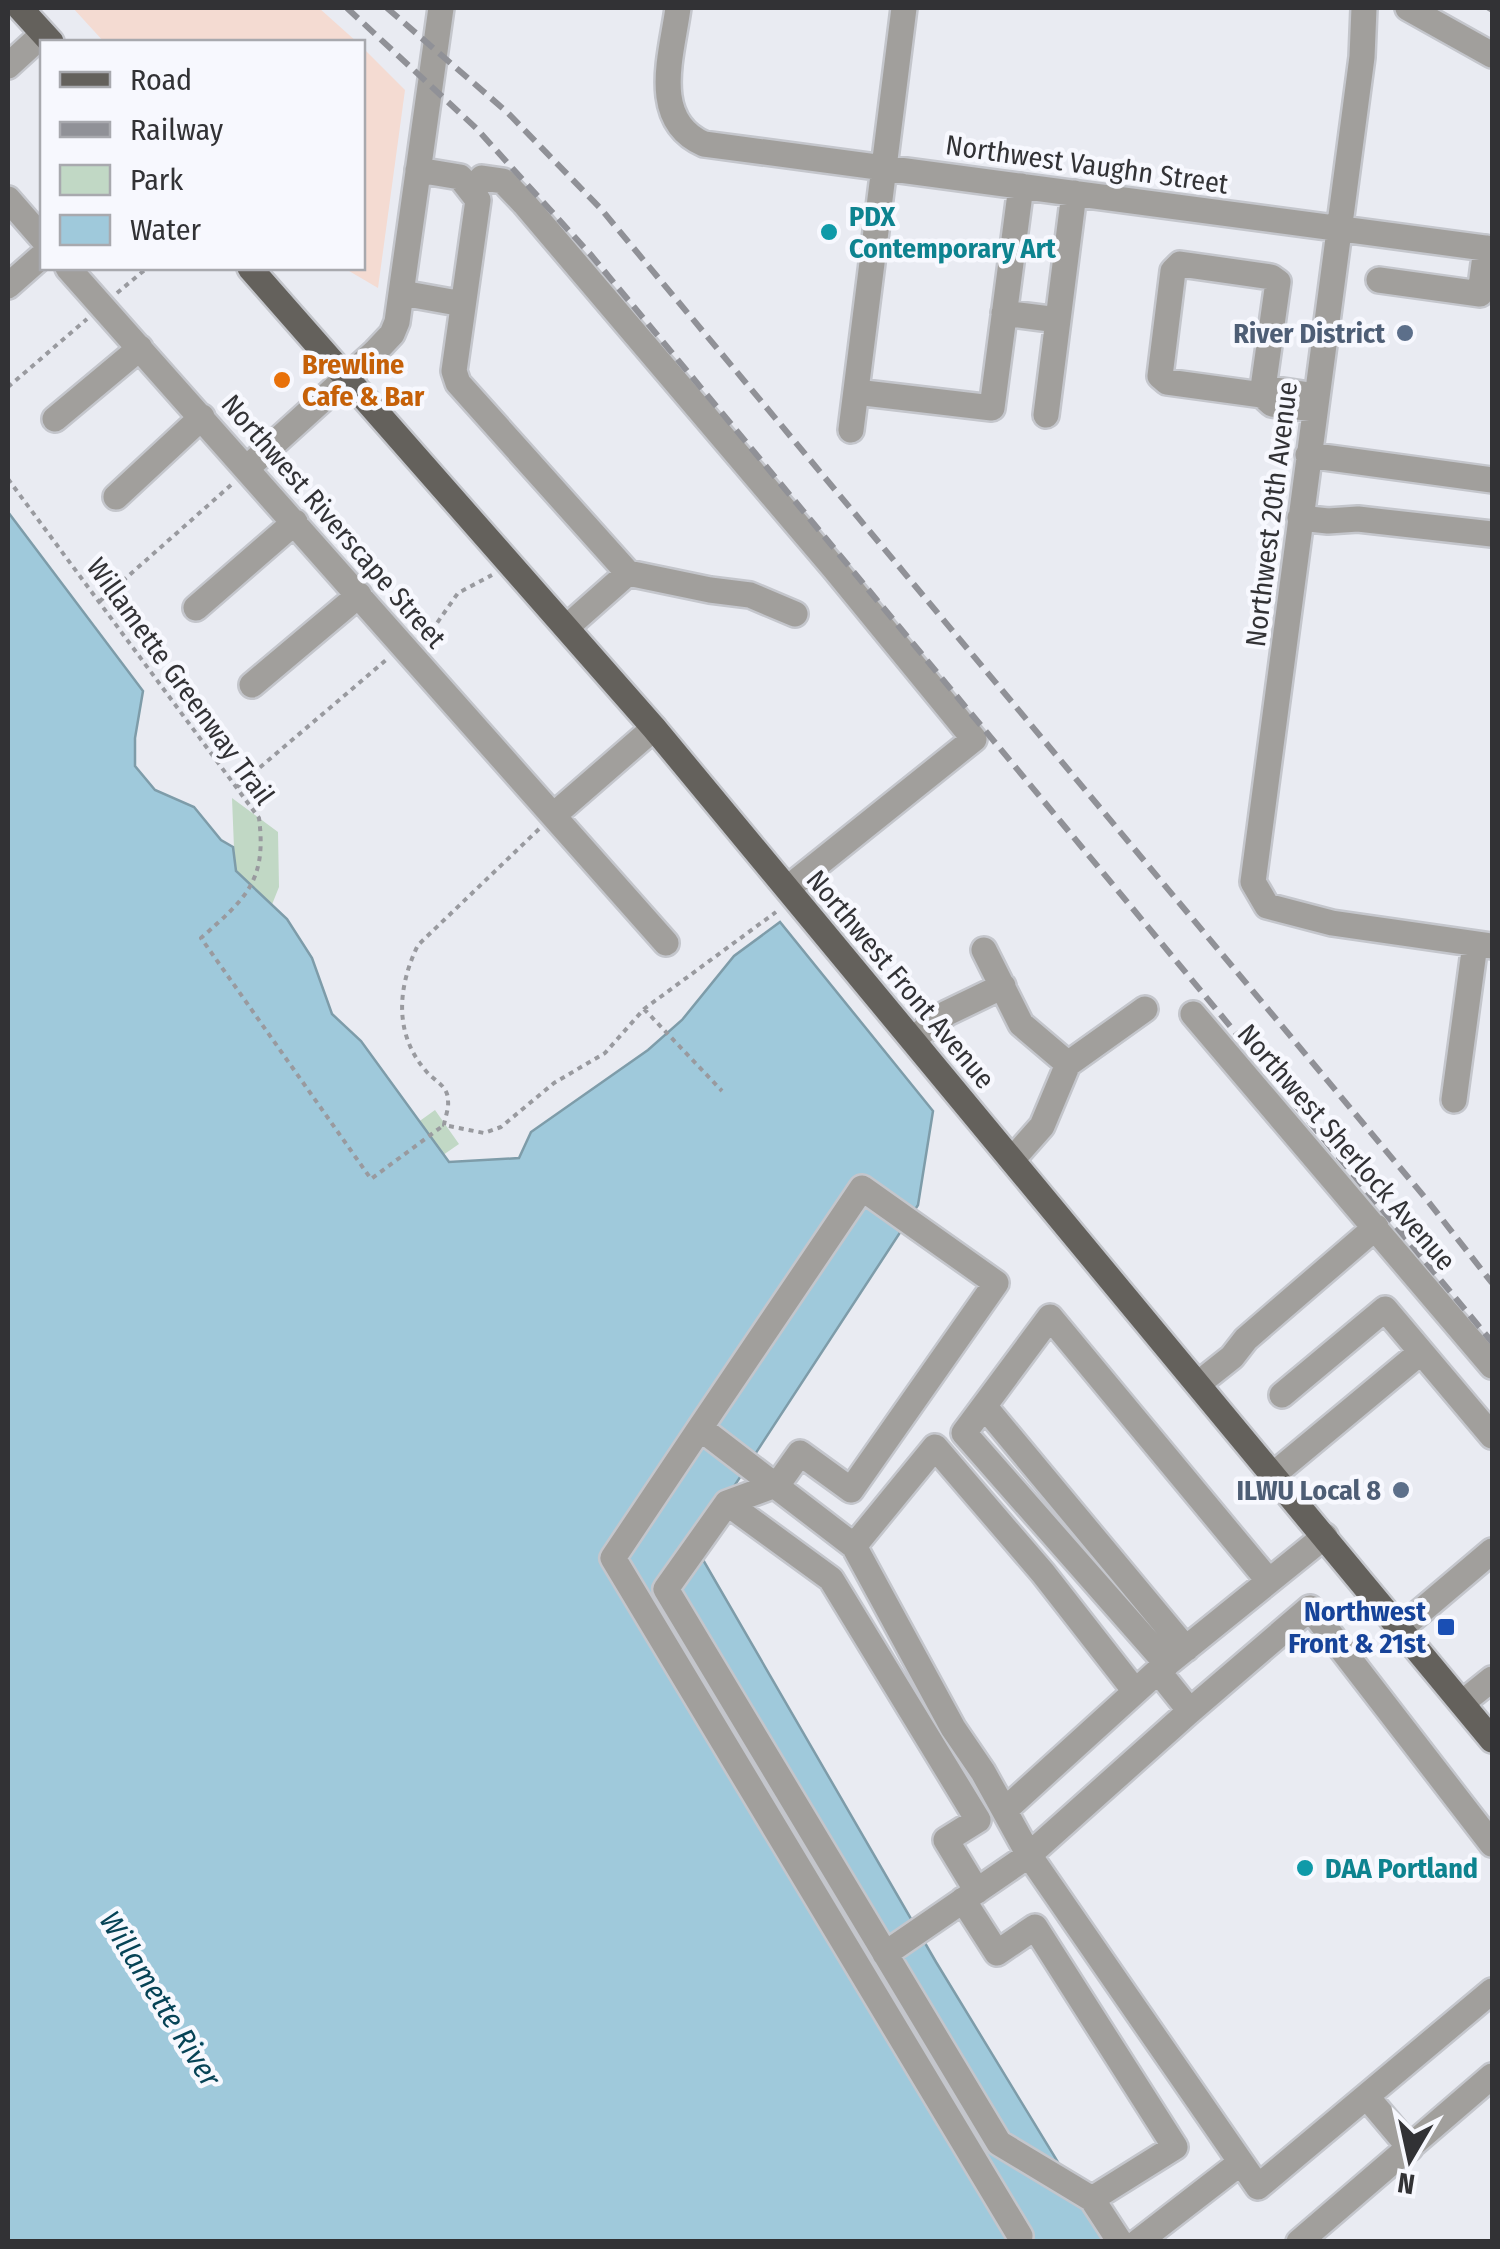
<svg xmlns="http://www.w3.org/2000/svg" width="1500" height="2249" viewBox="0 0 1500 2249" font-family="'Fira Sans Condensed',sans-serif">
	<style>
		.commercial { fill: #f4dbd2 }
		.green { fill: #c1d8c5 }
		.water { fill: #9fc9db; stroke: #7e9ca9; stroke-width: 2.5 }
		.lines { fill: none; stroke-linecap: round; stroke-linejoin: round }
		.minor-casing { stroke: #c4c6cc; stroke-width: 30 }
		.major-casing { stroke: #c4c6cc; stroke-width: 30 }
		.path { stroke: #999a9f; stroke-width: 4; stroke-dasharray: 5 5; stroke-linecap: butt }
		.minor { stroke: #a19f9c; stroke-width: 25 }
		.major { stroke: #64615c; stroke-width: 25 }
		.rail { stroke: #909197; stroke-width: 6; stroke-dasharray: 15 8; stroke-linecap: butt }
		.culture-dot { fill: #0f9aa8; stroke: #f7f8fe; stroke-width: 4 }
		.service-dot { fill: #5c6f8a; stroke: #f7f8fe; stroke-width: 4 }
		.food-dot { fill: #e8710a; stroke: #f7f8fe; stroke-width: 4 }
		.transit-dot { fill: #1a4fb4; stroke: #f7f8fe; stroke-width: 4 }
		.labels { text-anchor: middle; stroke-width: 9; stroke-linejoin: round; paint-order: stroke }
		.street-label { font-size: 28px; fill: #323235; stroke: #f7f8fe }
		.culture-label { font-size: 28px; font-weight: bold; fill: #0d838f; stroke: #f7f8fe; text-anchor: start }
		.service-label { font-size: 28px; font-weight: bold; fill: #4e5e75; stroke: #f7f8fe; text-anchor: end }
		.food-label { font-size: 28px; font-weight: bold; fill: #c56008; stroke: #f7f8fe; text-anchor: start }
		.transit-label { font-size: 28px; font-weight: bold; fill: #164399; stroke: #f7f8fe; text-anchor: end }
		.water-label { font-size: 30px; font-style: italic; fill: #064356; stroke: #f7f8fe }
	</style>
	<rect width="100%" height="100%" fill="#e9ebf2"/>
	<path class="commercial" d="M73,8H319L357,42H104Z
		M363,48L405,90L378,288L344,268H362Z"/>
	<path class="green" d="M232,798L278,832L279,887L271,907L389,1143L435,1110L459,1144L362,1211L235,873Z"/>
	<path class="water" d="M8,512L143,691L135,738V766L155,790L194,807L221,840L233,847L236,871L287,919L312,958L332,1014L361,1041L449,1162L519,1158L531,1132L648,1050L682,1020L734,956L780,922L933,1111L918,1205L695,1546L936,1962L1106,2241H8Z"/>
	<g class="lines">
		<defs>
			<path id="minor" d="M678,8C672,54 649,120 704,144L1492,249
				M1364,8L1362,57L1253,882L1267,906L1332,923L1492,946
				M1408,8L1492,55
				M8,66L43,34
				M418,170L460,177L478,200L454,371L458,383L628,573L567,627
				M472,189L482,178L503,181L524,203L834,568L974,739L788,888
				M8,199L42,238
				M1180,264L1271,277L1278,282L1262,395L1167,382L1160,376L1173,271Z
				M68,268L666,943
				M1379,280L1480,294L1486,248
				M8,286L42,256
				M402,293L463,304
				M1004,313L1058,320
				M856,392L992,408L1021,186
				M1315,409L1272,404L1262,395L1270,389L1316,396
				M1046,415L1074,193
				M55,419L140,348
				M851,430L904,8
				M1308,455L1492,480
				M247,468L375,352L392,334L397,322L441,8
				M116,497L202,417
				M1300,518L1328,521L1358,519L1492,534
				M628,573L710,590L750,595L795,614
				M196,608L295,522
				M252,685L359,595
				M554,815L654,728
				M984,950L1021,1024L1068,1064
				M1193,1014L1492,1366
				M913,1039L947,1013L1003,986
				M1454,1100L1475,944
				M1012,1160L1042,1126L1068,1064L1145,1009
				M1198,1384L1232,1357L1246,1339L1376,1227
				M1282,1395L1385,1309L1492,1436
				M985,1407L1186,1649
				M700,1428L862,1188L996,1283L851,1490L800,1453L778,1484L727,1503L831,1579L978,1820L946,1840L977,1891
				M1273,1475L1421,1352
				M727,1503L666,1589L999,2143L1092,2199
				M854,1546L935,1447L1043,1573L1135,1691
				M1400,1629L1492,1551
				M1167,1664L964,1433L1050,1317L1268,1580
				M1158,1671L1190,1711L1310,1608L1492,1844
				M1462,1703L1492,1679
				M1005,1810L1158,1671L1325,1536
				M963,1900L997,1953L1035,1927L1175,2147L1092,2199L1120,2242
				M885,1954L1029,1855L1190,1711
				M1367,2097L1410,2148
				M1020,2236L613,1558L700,1428L854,1546L953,1728L983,1772L1029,1855L1258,2187L1492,1991
				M1138,2242L1240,2163
				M1299,2242L1492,2076"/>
			<path id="major" d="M20,8L51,42
				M250,268L654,728L1492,1740"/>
		</defs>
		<use href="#minor" class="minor-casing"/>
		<use href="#major" class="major-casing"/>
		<path class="path" d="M1487,8L1492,11
			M117,293L147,268
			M8,387L87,319
			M8,479L259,818C267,881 246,898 201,938L371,1179L444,1125
			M100,601L231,485
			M424,637L430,633L458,593L492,575
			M237,787L386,660
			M539,829L418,945C398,986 393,1033 426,1071C435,1082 448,1085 448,1101C449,1108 445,1118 444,1125L484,1133L501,1127L554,1083L605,1053L644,1009L776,912
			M644,1009L722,1091"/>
		<use href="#minor" class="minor"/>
		<use href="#major" class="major"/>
		<path class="rail" d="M347,8L476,128L591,255L1492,1342
			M387,8L507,112L601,209L1427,1200L1492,1283"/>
	</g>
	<g class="culture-dot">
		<circle cx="829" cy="232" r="10"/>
		<circle cx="1305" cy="1868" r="10"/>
	</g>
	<g class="service-dot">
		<circle cx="1405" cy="333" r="10"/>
		<circle cx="1401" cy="1490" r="10"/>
	</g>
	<circle class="food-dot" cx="282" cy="380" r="10"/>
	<rect class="transit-dot" x="1436" y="1617" width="20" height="20" rx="5"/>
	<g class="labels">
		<g class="street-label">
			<text transform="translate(1087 164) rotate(8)" y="10">Northwest Vaughn Street</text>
			<text transform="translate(1271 514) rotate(-83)" y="10">Northwest 20th Avenue</text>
			<text transform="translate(334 521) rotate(49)" y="10">Northwest Riverscape Street</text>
			<text transform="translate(181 681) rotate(54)" y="10">Willamette Greenway Trail</text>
			<text transform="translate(901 979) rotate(50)" y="10">Northwest Front Avenue</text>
			<text transform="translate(1347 1147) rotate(49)" y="10">Northwest Sherlock Avenue</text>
		</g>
		<g class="culture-label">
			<text x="849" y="226">PDX<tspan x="849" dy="32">Contemporary Art</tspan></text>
			<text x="1325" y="1878">DAA Portland</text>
		</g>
		<g class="service-label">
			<text x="1385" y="343">River District</text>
			<text x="1381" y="1500">ILWU Local 8</text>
		</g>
		<g class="food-label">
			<text x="302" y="374">Brewline<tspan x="302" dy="32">Cafe &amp; Bar</tspan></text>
		</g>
		<g class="transit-label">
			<text x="1426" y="1621">Northwest<tspan x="1426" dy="32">Front &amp; 21st</tspan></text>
		</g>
		<g class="water-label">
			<text transform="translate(160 1999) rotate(58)" y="10">Willamette River</text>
		</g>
	</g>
	<rect width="1500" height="2249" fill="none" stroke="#323235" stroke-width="20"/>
	<rect x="40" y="40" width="325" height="230" fill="#f7f8fe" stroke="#a8a9ae" stroke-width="2.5"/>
	<rect x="60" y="72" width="50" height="15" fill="#64615c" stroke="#a8a9ae" stroke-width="2.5"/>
	<text x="130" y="90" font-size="30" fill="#323235">Road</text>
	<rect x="60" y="122" width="50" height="15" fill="#909197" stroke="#a8a9ae" stroke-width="2.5"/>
	<text x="130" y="140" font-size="30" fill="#323235">Railway</text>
	<rect x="60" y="165" width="50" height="30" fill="#c1d8c5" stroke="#a8a9ae" stroke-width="2.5"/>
	<text x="130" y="190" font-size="30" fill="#323235">Park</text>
	<rect x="60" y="215" width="50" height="30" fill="#9fc9db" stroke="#a8a9ae" stroke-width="2.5"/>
	<text x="130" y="240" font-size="30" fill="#323235">Water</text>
	<g transform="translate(1410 2159) rotate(189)" stroke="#f7f8fe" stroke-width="8" paint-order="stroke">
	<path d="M0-8L18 38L0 25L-18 38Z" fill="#323235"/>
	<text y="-15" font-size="28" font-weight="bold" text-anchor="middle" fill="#323235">N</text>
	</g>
</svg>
